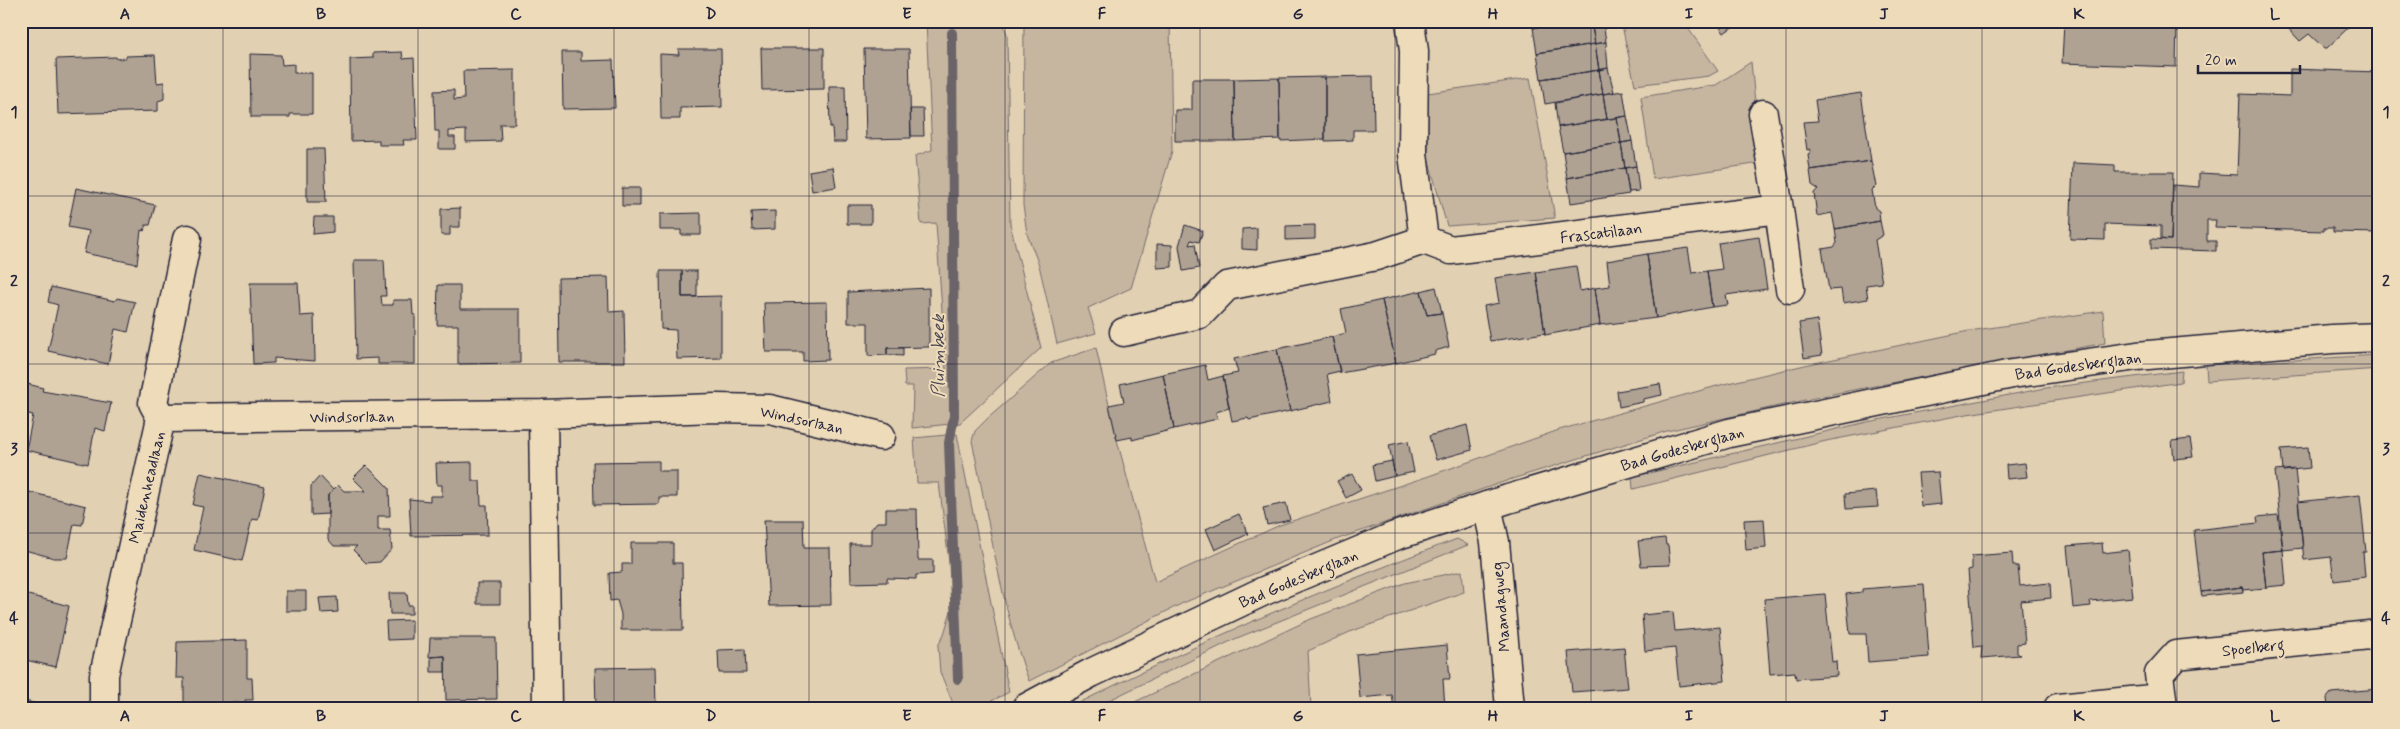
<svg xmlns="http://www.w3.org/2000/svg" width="2400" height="729" viewBox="0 0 2400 729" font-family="Mynerve,sans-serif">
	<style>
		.green { fill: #c6b6a0; stroke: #746c6e }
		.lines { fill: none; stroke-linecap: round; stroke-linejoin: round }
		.stream { stroke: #6b6468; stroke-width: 10 }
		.building { fill: #afa292; stroke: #22223b }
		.street-casing { stroke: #22223b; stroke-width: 31 }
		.secondary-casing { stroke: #22223b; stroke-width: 31 }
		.street { stroke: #eedbb9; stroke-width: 28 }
		.secondary { stroke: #eedbb9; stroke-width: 28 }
		.grid { fill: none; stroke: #22223b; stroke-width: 1; stroke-opacity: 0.55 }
		.labels { text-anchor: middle; stroke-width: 4; stroke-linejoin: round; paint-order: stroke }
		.street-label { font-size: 16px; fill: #22223b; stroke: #eedbb9 }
		.water-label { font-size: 18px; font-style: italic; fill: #4c4855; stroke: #eedbb9 }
		.neatline { fill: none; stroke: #22223b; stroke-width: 2 }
		.grid-label { font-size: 16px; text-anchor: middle; font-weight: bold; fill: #22223b }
	</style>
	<rect width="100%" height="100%" fill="#e2d0b2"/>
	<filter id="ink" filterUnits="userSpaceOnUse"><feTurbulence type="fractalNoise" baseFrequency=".02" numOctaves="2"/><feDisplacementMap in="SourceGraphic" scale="10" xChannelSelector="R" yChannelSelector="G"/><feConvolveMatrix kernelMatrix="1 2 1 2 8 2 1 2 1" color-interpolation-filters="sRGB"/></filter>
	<g filter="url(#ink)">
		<path class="green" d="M926,21H1002L1007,34L1010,224L1041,348L960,423L912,428L913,386H905L904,370L946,369L936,223L921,224L915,156L932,150Z
			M1024,21H1170L1172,151L1131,288L1088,308L1096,333L1057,344L1039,265L1027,234L1023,205Z
			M1621,21H1683L1718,71L1709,76L1635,85Z
			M1751,62L1761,163L1653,179L1641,97L1716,85Z
			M1530,78L1555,218L1447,226L1428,158V93Z
			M2103,311L2105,343L1832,394L1667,431L1512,479L1338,539L1183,603L1029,681C1001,608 989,519 972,441L975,431L987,419L1051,363L1096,348L1117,440L1155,582L1280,525L1426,477L1559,430L1724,384L1805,365L1969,331Z
			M2379,355V369L2207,381L2206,365Z
			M2182,371L2181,382L1967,414L1826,441L1633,489L1632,477L1867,422L2046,388Z
			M957,434L1009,692L978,708H955L940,672L938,646L944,634L954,601L939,483H917L914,438Z
			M1457,539L1468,545L1237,638L1093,708H1069C1195,644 1324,588 1457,539Z
			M1462,571L1464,592L1352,631L1308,651L1311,708H1122L1311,619L1405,583Z"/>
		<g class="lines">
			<path class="stream" d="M952,33L954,416L949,443L958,679"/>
		</g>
		<path class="building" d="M1532,21H1572L1533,28Z
			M1572,21H1591L1595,44L1537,53L1533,28Z
			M1591,21H1603L1606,42L1595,44Z
			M1716,21H1741L1724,33Z
			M2064,21H2177L2176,67L2062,63Z
			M2287,21H2351L2352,24L2327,48H2324L2309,34L2300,41L2284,24Z
			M2365,21H2379V36Z
			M1606,42L1608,68L1599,70L1595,44Z
			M1595,44L1599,70L1541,79L1537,53Z
			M761,48H824V89L762,90Z
			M678,49H721L722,107L680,108V119H661L660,54L679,55Z
			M864,49H909L911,138L866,139Z
			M402,52L403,59L414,58L417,140H403L404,145H379V140L351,141L350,59L373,58V53Z
			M562,52H581V61L613,60L615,108L563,109Z
			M250,54L281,55L282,65L294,64V73H312V114H290V117H251Z
			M155,55L157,83L164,82V99L158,101V111L58,114L56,59L116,57L117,59L126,58V56Z
			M1608,68L1614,92L1603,94L1599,70Z
			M2290,69L2379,72V233L2333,232V228H2324V231L2215,228L2216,220H2207V241H2216V251L2151,249V239L2171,240L2173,185L2199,187V173L2237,175L2240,94L2290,96Z
			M515,70V124H500L501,141L466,142V130L449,131V137H455V149H439V131H435L434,91L454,90V100L464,99L463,71Z
			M1599,70L1603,94L1545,104L1541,79Z
			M1373,76L1374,130H1353V140L1325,141V77Z
			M1325,77V139L1280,141L1279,78Z
			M1279,78L1280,139L1235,141L1234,79Z
			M1192,79H1234L1235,141H1175V110H1192Z
			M829,86H845L846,142H833L832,127L830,128Z
			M1623,91L1627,116L1607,119L1603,94Z
			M1861,93L1871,161L1810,170L1808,155L1810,154V149L1807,150L1803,122L1818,121L1815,100Z
			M1603,94L1607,119L1558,127L1555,103Z
			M910,109H923L924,136H911Z
			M1627,116L1632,141L1621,143L1617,118Z
			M1617,118L1621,143L1563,152L1558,127Z
			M1632,141L1636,166L1625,168L1621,143Z
			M1621,143L1625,168L1567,178L1563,152Z
			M307,149H324L326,202H307Z
			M1871,161L1876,186L1872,190L1875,208L1879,211L1880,221L1835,229L1832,213L1817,216L1814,193L1818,189L1812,185L1810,170Z
			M2073,163L2115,165V172H2173L2171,240L2161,239V226L2105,224V240L2070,239Z
			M1636,166L1639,191L1629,192L1625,168Z
			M833,167L836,187L812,191L809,171Z
			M1625,168L1629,194L1571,203L1567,178Z
			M76,188L155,205L150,225H146L144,231L141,230L137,264L84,253L89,231L68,227Z
			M622,188H640V206H622Z
			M847,205H871V224H847Z
			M460,208V227H450V235H441V209Z
			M775,211V229L752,230L751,212Z
			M701,213V235H681V230H660V214Z
			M314,217H333V232L313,234Z
			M1880,221L1883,235L1875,240L1882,283L1866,285L1868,299L1843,303L1841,289L1829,290L1822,249L1834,247L1837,243L1835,229Z
			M1185,225L1203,231L1199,242L1191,240L1189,245L1195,244L1199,268L1183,271L1179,246Z
			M1315,225V239L1286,240V226Z
			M1257,228V250L1242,249V229Z
			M1759,237L1767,289L1726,295L1728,305L1712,307L1707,271L1722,269L1718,243Z
			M1157,244L1172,245V267L1157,268Z
			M1688,248L1692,273L1707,271L1712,307L1656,318L1647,254Z
			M1647,254L1656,318L1600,325L1595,288L1610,286L1607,261Z
			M354,260H384L386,296H381L382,305H393V300H412L413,315L415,314V364H378V358L356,359Z
			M1576,266L1580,291L1595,288L1600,325L1545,335L1536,272Z
			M660,271H682V297L721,296V358L677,359L676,330L661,329Z
			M682,271H697V297H682Z
			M1536,272L1545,333L1490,341L1484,306L1499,303L1495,278Z
			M608,277L609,312L624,311L625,362H559L558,278Z
			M250,283H298L300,316L314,315L315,361L274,358V363L253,364Z
			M438,285H460V309H520V363L458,364V325H437Z
			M51,287L115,301L117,298L135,302L128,332L115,329L108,364L48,351L58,305L48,302Z
			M1436,287L1442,313L1427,315L1421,291Z
			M929,288V347L887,348V355L868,356V323H848V292Z
			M1421,291L1427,315L1442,313L1449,347L1435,351V354L1396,363L1382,300Z
			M1382,300L1396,363L1340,373L1332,337L1346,333L1341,309Z
			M827,302L828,360L803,361V352H766L764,303Z
			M1817,320L1822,355L1804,358L1799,323Z
			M1332,337L1340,371L1327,374L1332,401L1290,411L1277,349Z
			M887,348H903V356L887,355Z
			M1277,349L1290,411L1249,420L1248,418L1232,421L1223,376L1238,373L1234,359Z
			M1205,365L1208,380L1223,376L1229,408L1216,412L1217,419L1174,429L1163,374Z
			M1163,374L1174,429L1132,440V437L1117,440L1109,405L1124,402L1120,384Z
			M24,383L43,388L42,391L111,403L105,431L95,428L88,464L26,450L33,415L21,412Z
			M1660,384L1662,395L1643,399V402L1619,407L1617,391Z
			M1467,425L1472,450L1436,460L1429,436Z
			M2190,439L2193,457L2174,459L2172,441Z
			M1408,441L1414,472L1395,476L1389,445Z
			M2308,447L2310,468L2283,471L2281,449Z
			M659,461V471H677V497H659V504L594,505L593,462Z
			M1392,461L1395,476L1375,481L1372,465Z
			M472,462V481H480L481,505H487L488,535L411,536L409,499L430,501V496H442V485H437L436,463Z
			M2025,463L2027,477L2007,479L2006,465Z
			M366,465L389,488L390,516H378V530H390L392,549L380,562L366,563L353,550L357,546H334L328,539V495L338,485L344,491H366L353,478Z
			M2295,469L2303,548L2283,550L2275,471Z
			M1938,472L1941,504L1921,506L1918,473Z
			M200,473L265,487L258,520L252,519L242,561L194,550L203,507L193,505Z
			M1352,474L1361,490L1346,498L1337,481Z
			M320,476L333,490L328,495V514L311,515V486Z
			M21,490L86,506L82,525L74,524L67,558H54L21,549Z
			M1876,491L1878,507L1846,509L1845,494Z
			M2360,495L2366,552H2363L2365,577L2334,581L2331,557L2304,560L2298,502Z
			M1286,503L1290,520L1267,525L1263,508Z
			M886,509H917L918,560H933V574L916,575V579L887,578V582L851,583L850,544H871V529L877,522H886Z
			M1239,514L1248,534L1215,550L1206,529Z
			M2278,515L2283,550L2262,552L2266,588L2243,590L2242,587L2201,592L2194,530L2258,523L2257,517Z
			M1764,519L1766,548L1746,550L1744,520Z
			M764,520H803L804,548H830L831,605L769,606Z
			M1665,538L1666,545H1668L1670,565L1641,566L1638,541Z
			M631,543H673V563H682L683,630H621V614L617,600L610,601L609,573L622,572V564H631Z
			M2102,543L2103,553L2128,550L2133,597L2090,601L2091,606L2073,608L2067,546Z
			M2283,550L2286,585L2266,587L2262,552Z
			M2012,553L2013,566H2018L2020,586L2050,583L2051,598L2021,601L2025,643L2017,644V653L2020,655L1981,658L1982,646L1974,647L1968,570L1972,569V556Z
			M477,583H500V604H477Z
			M1924,584L1929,657L1868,662L1866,634H1850L1846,594L1862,592V589Z
			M2242,587L2243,592L2202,596L2201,592Z
			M286,591H306V611H286Z
			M21,593L69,606L56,667L21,659Z
			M389,593H407L408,605H412V614H390Z
			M1825,594L1832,662L1836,661L1837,676L1796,679L1795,672L1770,674L1764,599Z
			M337,597L338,612L321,613L319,598Z
			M1673,612L1675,631L1720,627L1725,681L1679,686L1675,648L1645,651L1642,615Z
			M412,620V639L387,640L386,621Z
			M430,638H496L497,699L446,700L445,656L429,657Z
			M247,640V678H252L253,700H245V703H184V678H176L177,642Z
			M1447,645L1450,679H1443L1445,708H1392L1394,707L1392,695L1360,698L1356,654Z
			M1624,647L1628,688L1572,692L1568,652Z
			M745,649L746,673H719L718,650Z
			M445,656V672H431V657Z
			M655,667L656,708H596L595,668Z
			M2379,689V708H2328L2327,698L2331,693Z
			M21,700L53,708H21Z
			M2252,703L2253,708H2217V706Z"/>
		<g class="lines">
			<defs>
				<path id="street" d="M1763,114L1779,209L1790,289
					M1424,240L1451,250L1779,209
					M1124,332L1200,314L1227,286L1376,256L1424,240L1413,154L1414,51L1410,21
					M543,414L716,408L770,409L881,436
					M161,418L543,414L547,708
					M1487,506L1495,542L1510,708
					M2162,698L2159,674L2176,655L2379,634
					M104,708V675L161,418L153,403L187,239
					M2058,708L2162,698L2163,708"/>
				<path id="secondary" d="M1026,708L1091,673L1264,591L1395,536L1508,499L1729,433L2012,374L2137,356L2332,339L2379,337"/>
			</defs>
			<use href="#street" class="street-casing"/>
			<use href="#secondary" class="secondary-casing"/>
			<use href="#street" class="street"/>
			<use href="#secondary" class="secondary"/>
		</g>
	</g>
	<path class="grid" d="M223,21V708M418,21V708M614,21V708M809,21V708M1005,21V708M1200,21V708M1395,21V708M1591,21V708M1786,21V708M1982,21V708M2177,21V708M21,196H2379M21,364H2379M21,533H2379"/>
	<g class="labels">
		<g class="street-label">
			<text transform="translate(1601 232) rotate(-7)" y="6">Frascatilaan</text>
			<text transform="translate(2078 365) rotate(-8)" y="6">Bad Godesberglaan</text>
			<text transform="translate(352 416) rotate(-1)" y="6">Windsorlaan</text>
			<text transform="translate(802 419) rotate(12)" y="6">Windsorlaan</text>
			<text transform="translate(1682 448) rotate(-16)" y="6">Bad Godesberglaan</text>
			<text transform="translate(146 487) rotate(-77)" y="6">Maidenheadlaan</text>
			<text transform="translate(1298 578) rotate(-23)" y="6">Bad Godesberglaan</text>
			<text transform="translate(1500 607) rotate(-95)" y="6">Maandagweg</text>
			<text transform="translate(2253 647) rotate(-6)" y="6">Spoelberg</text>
		</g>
		<g class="water-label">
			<text transform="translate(938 356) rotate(-90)" y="6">Pluimbeek</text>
		</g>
	</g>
	<rect width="2400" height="729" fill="none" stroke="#eedbb9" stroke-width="55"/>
	<path d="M2198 65v8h102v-8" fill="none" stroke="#22223b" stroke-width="2.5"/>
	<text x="2205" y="65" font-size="15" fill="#22223b" stroke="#eedbb9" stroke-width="4" paint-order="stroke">20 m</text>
	<rect x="28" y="28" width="2344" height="674" class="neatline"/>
	<g class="grid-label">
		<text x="125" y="19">A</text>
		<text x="321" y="19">B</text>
		<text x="516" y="19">C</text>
		<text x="711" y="19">D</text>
		<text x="907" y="19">E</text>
		<text x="1102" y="19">F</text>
		<text x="1298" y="19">G</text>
		<text x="1493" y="19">H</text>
		<text x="1689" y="19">I</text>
		<text x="1884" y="19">J</text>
		<text x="2079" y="19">K</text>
		<text x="2275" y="19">L</text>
		<text x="14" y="117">1</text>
		<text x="2386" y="117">1</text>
		<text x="14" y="286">2</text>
		<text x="2386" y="286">2</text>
		<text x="14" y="454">3</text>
		<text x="2386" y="454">3</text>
		<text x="14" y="623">4</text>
		<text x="2386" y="623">4</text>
		<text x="125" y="721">A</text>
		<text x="321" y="721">B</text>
		<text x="516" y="721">C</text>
		<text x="711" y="721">D</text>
		<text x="907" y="721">E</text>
		<text x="1102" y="721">F</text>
		<text x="1298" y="721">G</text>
		<text x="1493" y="721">H</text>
		<text x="1689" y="721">I</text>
		<text x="1884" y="721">J</text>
		<text x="2079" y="721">K</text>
		<text x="2275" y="721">L</text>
	</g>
</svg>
